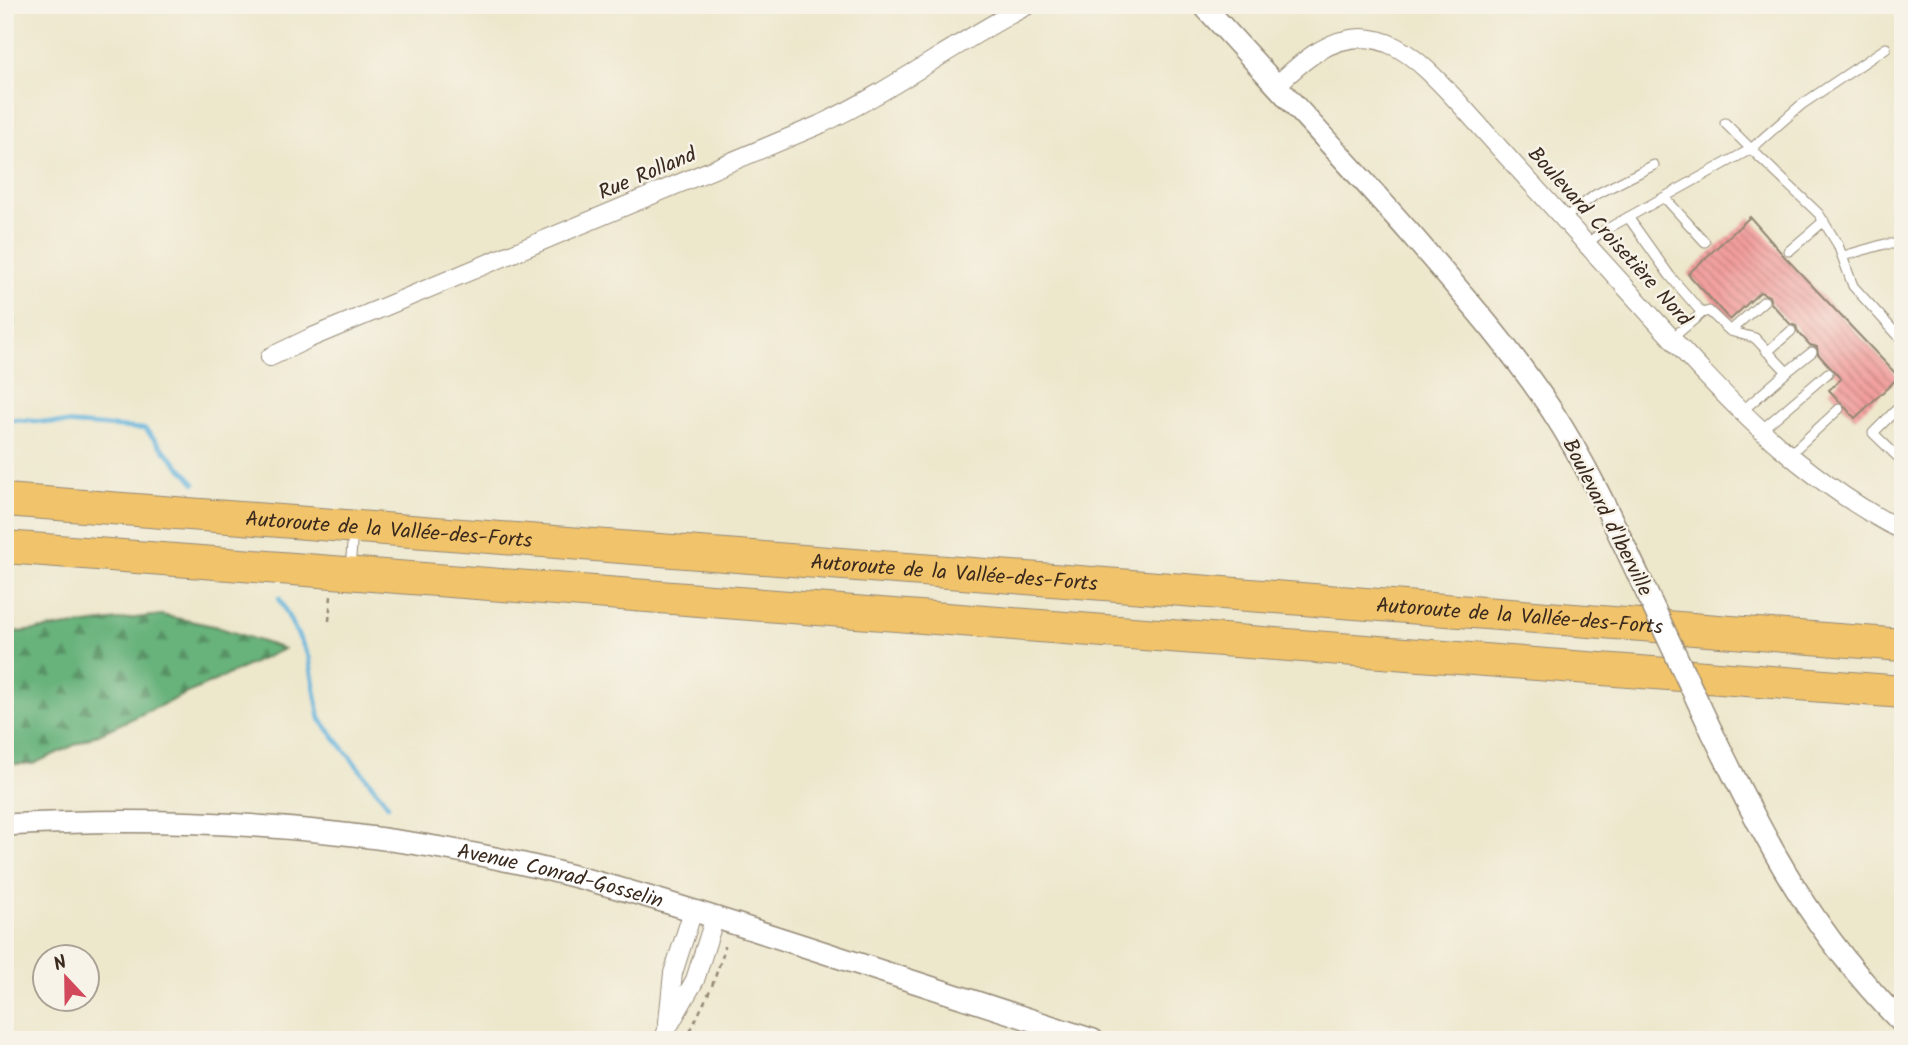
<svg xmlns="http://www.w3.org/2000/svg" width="1908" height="1045" viewBox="0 0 1908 1045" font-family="Kalam,sans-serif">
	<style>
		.forest { fill: url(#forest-firs); stroke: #526e4c; stroke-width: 2 }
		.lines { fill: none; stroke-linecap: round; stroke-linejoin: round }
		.stream { stroke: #61b3dc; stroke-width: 4.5 }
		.building { fill: url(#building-back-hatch) }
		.service-casing { stroke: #948875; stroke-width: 11 }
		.minor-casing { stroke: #948875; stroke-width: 20 }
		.tertiary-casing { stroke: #948875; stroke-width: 24 }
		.motorway-casing { stroke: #948875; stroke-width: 34 }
		.path { stroke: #948875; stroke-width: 2.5; stroke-dasharray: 5 5; stroke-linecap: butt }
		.service { stroke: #fff; stroke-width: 9 }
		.minor { stroke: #fff; stroke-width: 18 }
		.tertiary { stroke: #fff; stroke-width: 21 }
		.motorway { stroke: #f1c36a; stroke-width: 32 }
		.tertiary-bridge-casing { stroke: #948875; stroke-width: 24; stroke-linecap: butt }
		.tertiary-bridge { stroke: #fff; stroke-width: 21 }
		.labels { text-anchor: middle; stroke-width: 5; stroke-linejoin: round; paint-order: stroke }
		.street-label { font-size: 21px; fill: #3b2a1e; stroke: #f7f3e8 }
	</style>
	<defs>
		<pattern id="forest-firs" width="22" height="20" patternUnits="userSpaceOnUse" patternTransform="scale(1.75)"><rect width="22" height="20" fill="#68b27b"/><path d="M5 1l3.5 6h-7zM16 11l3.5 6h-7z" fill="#579164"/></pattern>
		<pattern id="building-back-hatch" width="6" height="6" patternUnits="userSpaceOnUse" patternTransform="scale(1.75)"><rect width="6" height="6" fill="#f29e9c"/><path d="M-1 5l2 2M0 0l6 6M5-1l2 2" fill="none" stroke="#c5817f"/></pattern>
	</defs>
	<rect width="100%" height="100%" fill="#f7f3e8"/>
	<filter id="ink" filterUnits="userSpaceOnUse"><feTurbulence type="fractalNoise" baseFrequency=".0143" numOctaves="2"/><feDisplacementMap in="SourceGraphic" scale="14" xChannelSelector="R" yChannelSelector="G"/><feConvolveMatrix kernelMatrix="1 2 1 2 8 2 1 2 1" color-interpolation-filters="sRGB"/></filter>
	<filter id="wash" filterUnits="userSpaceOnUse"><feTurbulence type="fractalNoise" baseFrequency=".00686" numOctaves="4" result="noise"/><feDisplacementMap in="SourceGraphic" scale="28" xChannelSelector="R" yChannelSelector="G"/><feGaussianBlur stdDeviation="1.57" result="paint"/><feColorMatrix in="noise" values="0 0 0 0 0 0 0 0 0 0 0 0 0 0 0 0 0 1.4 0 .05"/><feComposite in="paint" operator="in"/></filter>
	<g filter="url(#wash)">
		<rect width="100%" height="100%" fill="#ede7cc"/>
		<path class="forest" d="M161,615L214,626L284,649L33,764H5V627L19,632Z"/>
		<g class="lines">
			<path class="stream" d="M5,315L13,322L5,325
				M5,419L145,429L195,483
				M279,598L309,657L320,719L388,805"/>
		</g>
		<g id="blocks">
			<path class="building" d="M1750,217L1784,256L1899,377L1855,418L1829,390L1841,379L1818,354L1817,347L1810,345L1798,332L1796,326L1790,324L1771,303L1769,296L1760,292L1730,320L1688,274Z"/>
		</g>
	</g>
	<g filter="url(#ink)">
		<use href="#blocks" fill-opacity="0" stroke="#948875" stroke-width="2"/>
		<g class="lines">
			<defs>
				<path id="service" d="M1725,123L1751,149L1801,105L1886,48
					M1665,198L1705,242
					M1628,217L1670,276L1702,313
					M1563,219L1595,195L1654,165
					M1586,244L1605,230L1751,149L1819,214L1838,245L1853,286L1903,341
					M1789,251L1824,221
					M1843,256L1885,244H1903
					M1730,331L1764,301
					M1672,338L1702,313L1709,311L1730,331L1755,338L1787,372L1741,412
					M1767,352L1791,331
					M1787,372L1812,352
					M1903,403L1873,433L1903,462
					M1760,431L1828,373
					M1789,455L1839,409
					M350,570L353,531"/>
				<path id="minor" d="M1277,85C1290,73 1303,60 1319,51C1380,14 1422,63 1460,104C1516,167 1572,228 1628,290C1713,384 1788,472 1903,531
					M270,357L310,338L819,125C892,91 956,42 1028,5
					M668,1022L673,973L693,911
					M664,1040L667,1029L695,980L715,917"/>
				<g id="tertiary">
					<path d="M1203,5C1272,81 1342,156 1410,233C1460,291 1510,347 1552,411C1588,466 1615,526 1643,585"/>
					<path d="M1712,732C1767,844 1813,934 1903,1024"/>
					<path id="s1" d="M5,825C177,815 350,826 519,863C618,885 714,917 810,948C904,979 999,1009 1093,1040"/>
				</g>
				<g id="motorway">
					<path id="s2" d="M5,500L1903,645"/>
					<path d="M5,547L1903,692"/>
				</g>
			</defs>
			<use href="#service" class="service-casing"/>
			<use href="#minor" class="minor-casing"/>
			<use href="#tertiary" class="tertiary-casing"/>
			<use href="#motorway" class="motorway-casing"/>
			<path class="path" d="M329,621L331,596
				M686,1040L712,986L724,951V946"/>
			<use href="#service" class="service"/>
			<use href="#minor" class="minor"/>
			<use href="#tertiary" class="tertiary"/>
			<use href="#motorway" class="motorway"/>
			<defs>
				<path id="tertiary-bridge" d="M1643,585L1712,732"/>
			</defs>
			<use href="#tertiary-bridge" class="tertiary-bridge-casing"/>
			<use href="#tertiary-bridge" class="tertiary-bridge"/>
		</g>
	</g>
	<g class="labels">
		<g class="street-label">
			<text transform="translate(647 173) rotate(-23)" y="7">Rue Rolland</text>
			<text transform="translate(1610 236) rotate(48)" y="7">Boulevard Croisetière Nord</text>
			<text transform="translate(1608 517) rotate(63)" y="7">Boulevard d'Iberville</text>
			<text dy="7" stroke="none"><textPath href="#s2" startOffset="385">Autoroute de la Vallée-des-Forts</textPath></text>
			<text dy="7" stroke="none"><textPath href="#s2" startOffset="952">Autoroute de la Vallée-des-Forts</textPath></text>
			<text dy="7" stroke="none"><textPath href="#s2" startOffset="1519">Autoroute de la Vallée-des-Forts</textPath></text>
			<text dy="7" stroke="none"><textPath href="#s1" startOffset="560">Avenue Conrad-Gosselin</textPath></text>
		</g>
	</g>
	<rect width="1908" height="1045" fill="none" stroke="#f7f3e8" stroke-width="28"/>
	<g transform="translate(66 978) rotate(338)"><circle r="33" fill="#f7f3e8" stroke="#aca397" stroke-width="2"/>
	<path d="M0-5L12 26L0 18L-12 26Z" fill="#d1495b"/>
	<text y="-10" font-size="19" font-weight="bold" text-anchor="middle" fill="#3b2a1e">N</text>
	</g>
</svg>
